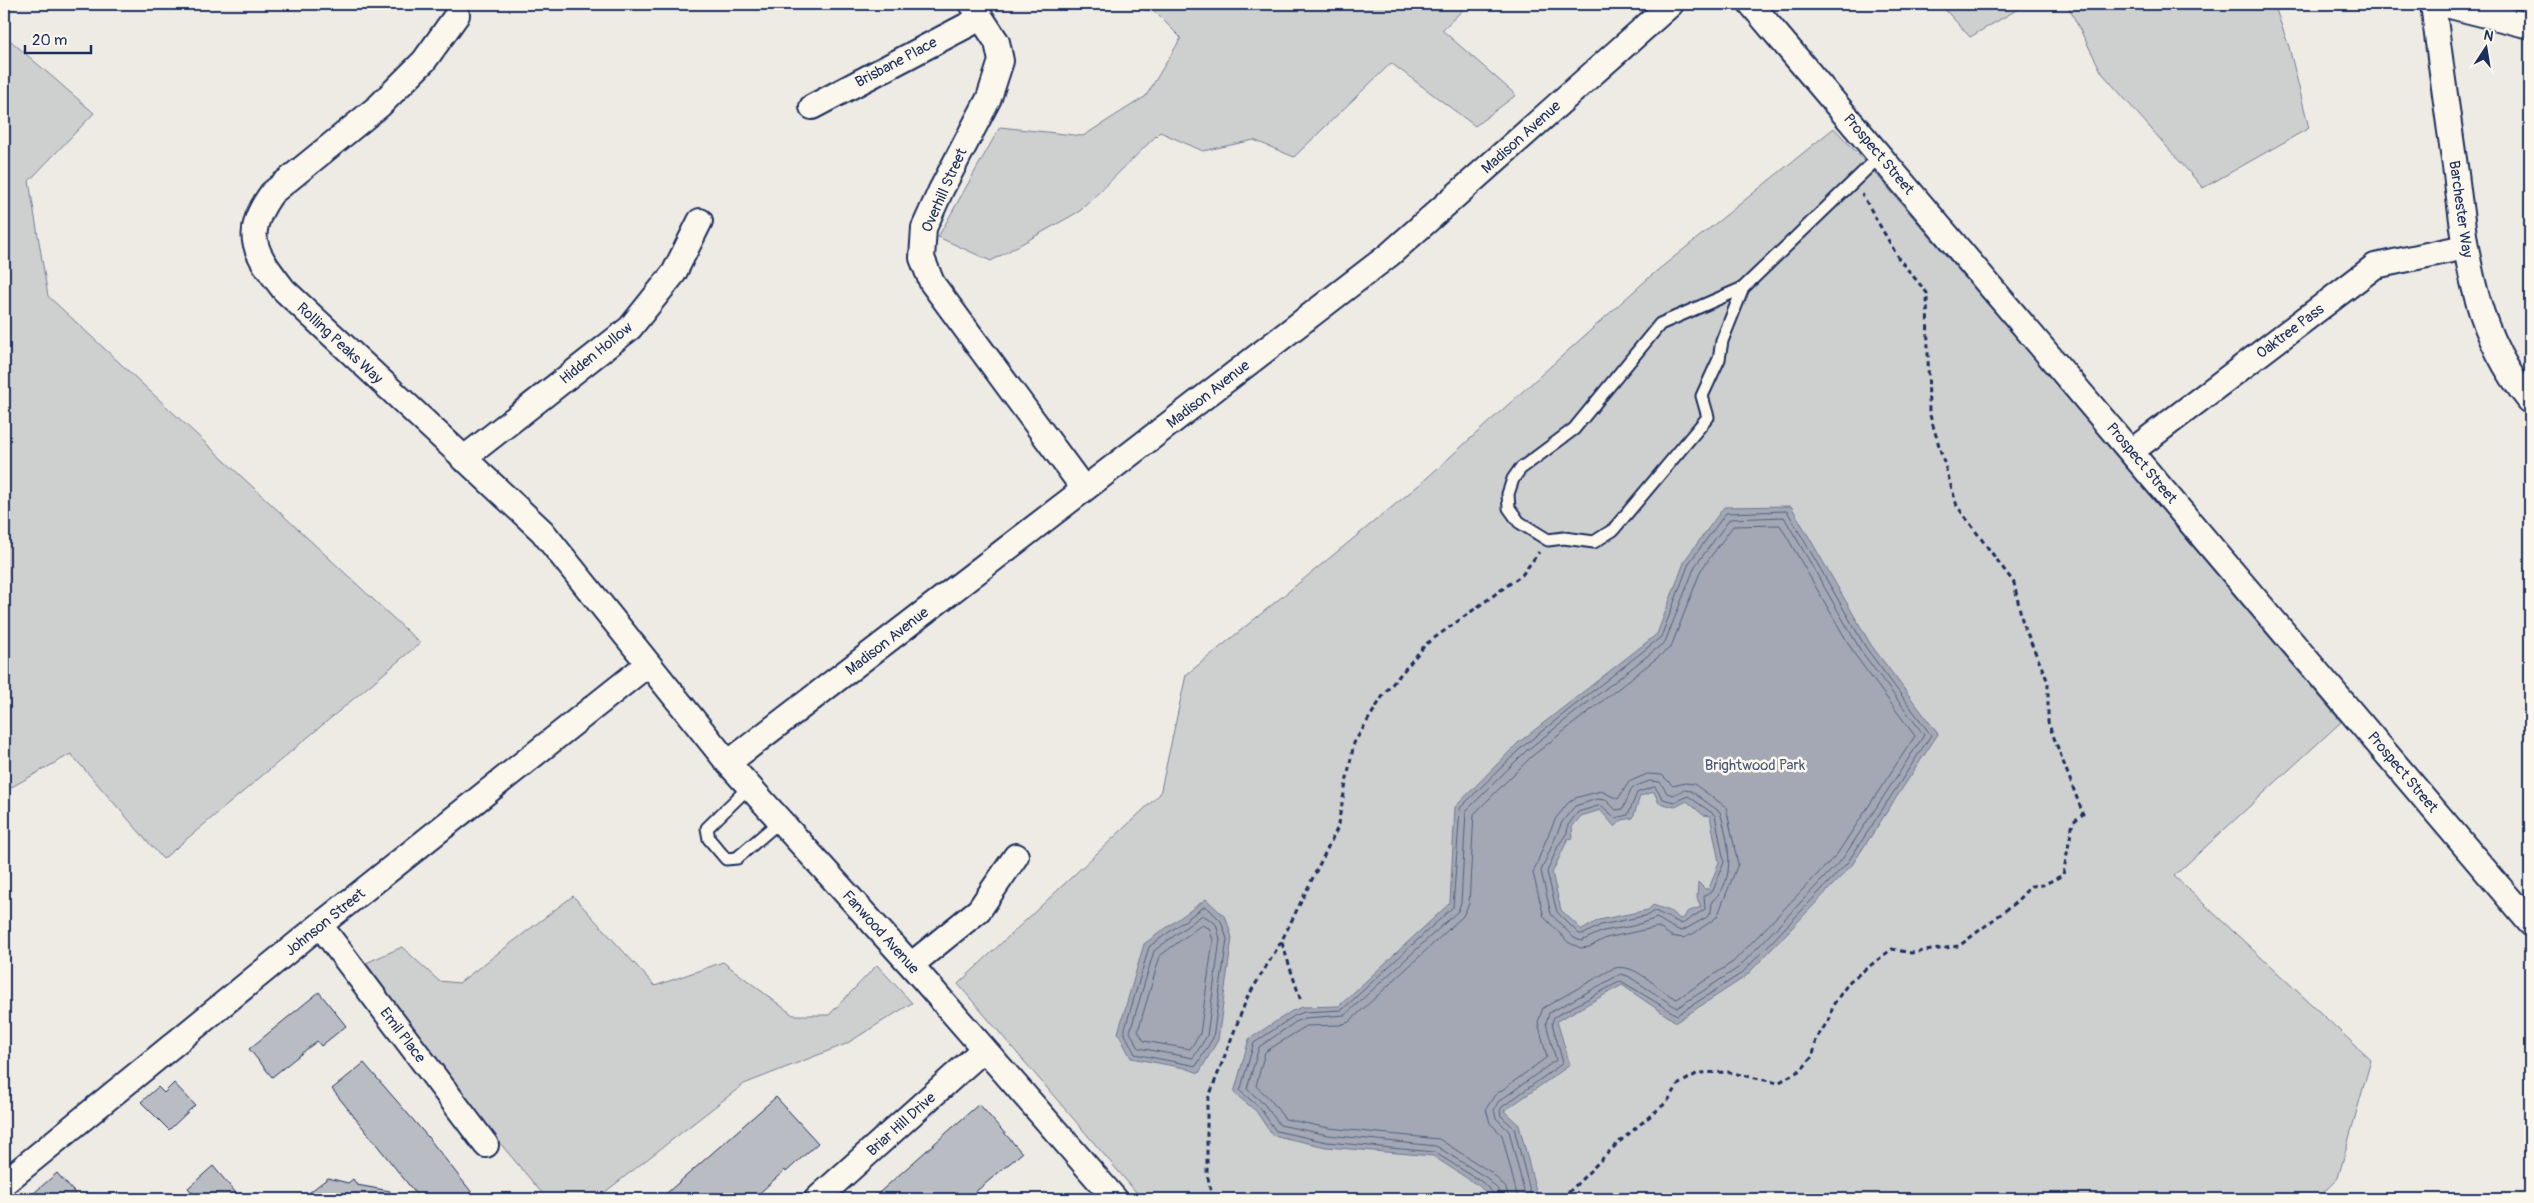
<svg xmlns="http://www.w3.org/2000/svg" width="2534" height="1203" viewBox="0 0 2534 1203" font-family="Pangolin,sans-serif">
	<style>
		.green { fill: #cecfcf; stroke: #747f96 }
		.water { fill: #a3a8b4; stroke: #6d7892; fill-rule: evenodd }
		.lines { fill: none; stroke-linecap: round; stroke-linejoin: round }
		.shore { stroke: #515f80; stroke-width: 1 }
		.building { fill: #b9bcc3; stroke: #1b2f5e }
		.service-casing { stroke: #1b2f5e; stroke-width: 15 }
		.minor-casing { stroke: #1b2f5e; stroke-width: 28 }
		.path { stroke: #1b2f5e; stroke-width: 3; stroke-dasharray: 5 4; stroke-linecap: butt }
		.service { stroke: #fbf7ec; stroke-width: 11 }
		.minor { stroke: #fbf7ec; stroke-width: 24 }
		.labels { text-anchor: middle; stroke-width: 5; stroke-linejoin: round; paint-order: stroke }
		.street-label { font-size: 15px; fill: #1b2f5e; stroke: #fbf7ec }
		.park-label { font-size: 15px; fill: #48577a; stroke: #fbf7ec }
	</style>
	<rect width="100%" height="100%" fill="#eeebe4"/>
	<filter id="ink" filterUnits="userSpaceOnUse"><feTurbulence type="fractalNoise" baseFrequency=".02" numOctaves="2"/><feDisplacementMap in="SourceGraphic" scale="10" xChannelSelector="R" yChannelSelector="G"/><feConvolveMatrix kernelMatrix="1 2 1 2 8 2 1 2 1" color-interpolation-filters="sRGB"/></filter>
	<g filter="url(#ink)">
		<path class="green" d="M1116,4H1469L1442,30L1516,95L1475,126L1391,63L1294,157L1254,140L1203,151L1160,132L1080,211L991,261L938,237L1000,127L1083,136L1146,96L1181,38L1155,12Z
			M1940,4H2027L1970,37Z
			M2067,4H2274L2289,47L2309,128L2203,188L2102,73Z
			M4,35L94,113L29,181L48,296L420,643L163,859L71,754L8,789L4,784Z
			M1834,128L1869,166L2014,335L2341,722L2174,876L2371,1060L2338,1178L2317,1199H1142L958,984L1160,794L1186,675L1419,485L1653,274Z
			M573,896L655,986L723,962L793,1015H829L877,965L912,1003L846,1044L744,1084L596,1199H547L488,1129L366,963L402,947L439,981L459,983Z"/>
		<path class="water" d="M1791,506L1871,645L1938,734L1852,865L1745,977L1676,1022L1622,985L1557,1021L1570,1065L1504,1111L1519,1125L1538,1199H1492L1479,1186L1433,1156L1326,1147L1272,1135L1256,1111L1234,1093L1249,1039L1292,1011L1303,1007L1339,1006L1450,903L1455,807L1518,743L1657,634L1685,560L1724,507ZM1654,792L1659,803L1675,807L1687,801L1703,815L1710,816L1719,862L1709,889H1705L1698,882L1697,898L1701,907L1687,912L1684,918L1680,919L1670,911L1653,905L1648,910L1599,920L1582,930L1561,910L1552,873L1568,839L1573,838L1572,827L1581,816L1600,810L1615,827L1622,820L1633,818L1640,796Z
			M1206,899L1226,918L1232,938L1218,1040L1199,1073L1185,1068L1131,1058L1118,1033L1144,944Z"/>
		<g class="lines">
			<path class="shore" d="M1648,774L1662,775L1673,786L1685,783L1694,784L1726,807L1738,864L1717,917L1693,934L1683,938L1671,936L1658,927L1606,938L1589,947L1581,948L1569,943L1544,917L1533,873L1546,840L1556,818L1568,803L1575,798L1601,791L1618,799L1629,782Z
				M1650,781L1660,782L1667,793L1673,795L1684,790L1691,791L1720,812C1728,838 1738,881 1712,901L1711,912L1707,917L1682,931L1675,929L1657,918L1633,926L1603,931L1581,941L1574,938L1551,914L1541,871L1562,822L1575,806L1597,799L1606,800L1616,810L1623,809L1632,788Z
				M1655,787L1663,799L1674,802L1688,796L1715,815L1724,862L1713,891L1704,895L1705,909L1682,924L1655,911L1649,915L1601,925L1584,934H1579L1557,912L1547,872L1558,846L1567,833L1568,825L1578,812L1601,805L1615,818L1628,815L1637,793Z
				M1204,907H1207L1221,921L1227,939L1213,1038L1196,1066L1135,1054L1124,1032L1149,947Z
				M1203,915L1216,924L1220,939L1207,1036L1193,1058L1139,1048L1130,1032L1154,951Z
				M1202,925L1209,928L1213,940L1200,1034L1190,1049L1144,1041L1138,1031L1160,956Z
				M1495,1199L1494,1194L1482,1182L1434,1152L1327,1142L1276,1131L1260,1108L1240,1091L1254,1043L1294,1016L1304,1012L1342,1010L1453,907L1460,808L1522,747L1661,637L1689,563L1726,513L1787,511L1866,648L1931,735L1848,862L1742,973L1677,1015L1621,981L1554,1017L1552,1023L1563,1063L1502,1107L1500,1111L1501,1116L1514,1128L1532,1199
				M1501,1199L1499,1191L1487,1178L1436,1146L1328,1135L1280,1125L1264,1104L1247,1089L1259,1047L1297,1021L1305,1018L1345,1015L1458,911L1461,903L1466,811L1526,751L1665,642L1695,566L1730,519L1784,517L1861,651L1924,735L1843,858L1738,968L1677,1008L1628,976L1621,974L1549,1013L1546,1023L1556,1060L1498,1102L1494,1110L1496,1118L1509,1131L1526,1199
				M1509,1199L1506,1188L1492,1173L1439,1139L1329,1128L1285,1119L1270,1099L1256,1086L1265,1052L1306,1026L1340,1025L1349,1022L1463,916L1469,904L1474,814L1531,757L1671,647L1701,570L1733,526L1780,525L1855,655L1915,736L1837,854L1733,962L1677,999C1657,991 1635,960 1612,969L1543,1008L1538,1022L1547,1057L1494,1096L1486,1109L1490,1123L1502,1135L1518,1199"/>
		</g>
		<path class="building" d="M319,992L346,1026L321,1046L317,1041L272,1077L249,1049Z
			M364,1063L427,1136L477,1199H420L332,1089Z
			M174,1083L195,1105L169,1130L141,1102L158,1087L164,1093Z
			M776,1097L818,1143L786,1172L785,1170L753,1199H660Z
			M979,1104L1022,1153L967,1199H872Z
			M213,1166L241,1199H197L188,1188Z
			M57,1173L80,1199H27Z
			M328,1178L348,1183L353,1179L357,1185L390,1191L389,1199H301Z"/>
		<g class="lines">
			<defs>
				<path id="service" d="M1743,288L1722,341L1719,359L1702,396L1708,417L1613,530L1594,542L1564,538L1548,540L1519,522L1509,508L1508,494L1513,479L1520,469L1574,429L1660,324L1743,288L1880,156
					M749,787L707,828L709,839L726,859L737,858L780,821"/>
				<path id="minor" d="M972,4L997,42L1001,61L989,98L941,190L924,228L922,258L932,283L1084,489
					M1751,4L2530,923
					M2433,4C2440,58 2447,112 2455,166C2466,252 2472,331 2530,401
					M2442,4L2530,26
					M457,15L424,61L379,106L272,193C241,236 255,252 284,290L542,531L728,763L911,965L1115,1199
					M812,107L981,18
					M2132,451L2375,266L2465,247
					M463,459L630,328L674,273L700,221
					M728,763L1389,255L1671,4
					M320,925L486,1145
					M911,965L979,910L1016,856
					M4,1183L320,925L648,664
					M817,1199L984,1049"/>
			</defs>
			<use href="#service" class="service-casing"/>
			<use href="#minor" class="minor-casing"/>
			<path class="path" d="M1282,943L1301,1001
				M1213,1199L1207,1174V1102L1247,998L1281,942L1337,829L1354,743L1384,694L1426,644L1522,575L1539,552
				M1562,1199L1619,1142L1667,1102L1679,1084L1698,1073L1728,1072L1778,1083L1802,1069L1813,1056L1816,1039L1830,1018L1833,1005L1850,981L1892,949L1911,953L1959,946L2014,904L2031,886L2043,885L2063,875L2073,822L2083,814L2048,722V682L2023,624L2014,583L1957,506L1929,412L1927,293L1899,259L1862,194"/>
			<use href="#service" class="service"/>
			<use href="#minor" class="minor"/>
		</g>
	</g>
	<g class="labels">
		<g class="street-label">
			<text transform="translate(896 62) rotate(-28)" y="5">Brisbane Place</text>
			<text transform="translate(1521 137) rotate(-42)" y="5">Madison Avenue</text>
			<text transform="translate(1879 154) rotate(50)" y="5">Prospect Street</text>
			<text transform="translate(944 190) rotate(-66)" y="5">Overhill Street</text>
			<text transform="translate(2461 209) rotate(82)" y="5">Barchester Way</text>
			<text transform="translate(2290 331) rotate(-37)" y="5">Oaktree Pass</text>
			<text transform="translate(340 343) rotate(43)" y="5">Rolling Peaks Way</text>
			<text transform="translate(596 353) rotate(-39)" y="5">Hidden Hollow</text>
			<text transform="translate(1208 394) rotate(-38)" y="5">Madison Avenue</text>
			<text transform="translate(2142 463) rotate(50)" y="5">Prospect Street</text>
			<text transform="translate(887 641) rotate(-38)" y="5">Madison Avenue</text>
			<text transform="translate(2403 772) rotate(50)" y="5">Prospect Street</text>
			<text transform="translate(325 922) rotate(-39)" y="5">Johnson Street</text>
			<text transform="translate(881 932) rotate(48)" y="5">Fanwood Avenue</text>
			<text transform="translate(403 1035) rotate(53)" y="5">Emil Place</text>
			<text transform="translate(901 1124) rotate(-42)" y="5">Briar Hill Drive</text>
		</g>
		<g class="park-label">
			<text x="1755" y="770">Brightwood Park</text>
		</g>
	</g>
	<rect width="2534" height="1203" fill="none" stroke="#fbf7ec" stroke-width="20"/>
	<rect x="10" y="10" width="2514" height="1183" fill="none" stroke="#1b2f5e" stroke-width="2" filter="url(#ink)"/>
	<g transform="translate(2486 48) rotate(12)" stroke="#fbf7ec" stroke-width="4" paint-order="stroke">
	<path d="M0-4L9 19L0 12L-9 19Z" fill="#1b2f5e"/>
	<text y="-8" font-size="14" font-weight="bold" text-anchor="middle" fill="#1b2f5e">N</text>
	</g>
	<path d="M25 45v8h66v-8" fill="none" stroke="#1b2f5e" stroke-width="2.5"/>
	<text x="32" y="45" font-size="15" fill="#1b2f5e" stroke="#fbf7ec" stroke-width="4" paint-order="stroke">20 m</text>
</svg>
